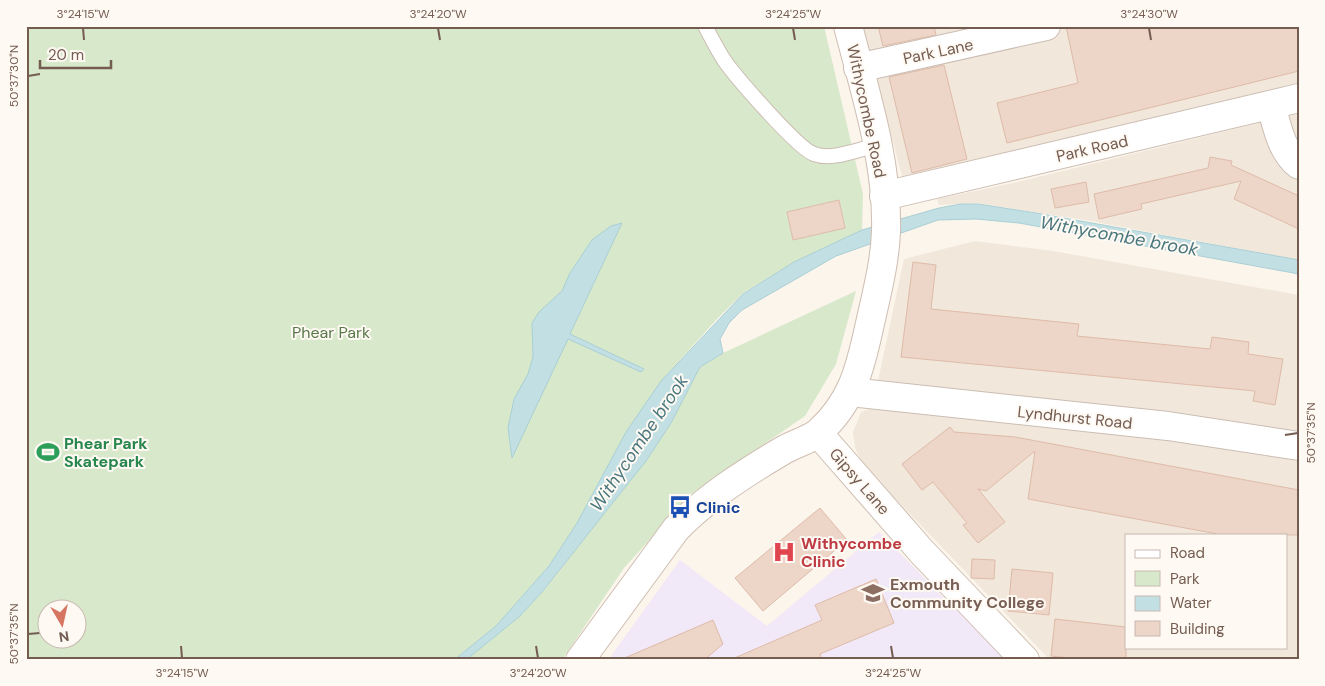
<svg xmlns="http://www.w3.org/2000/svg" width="1325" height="686" viewBox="0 0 1325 686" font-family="'DM Sans',sans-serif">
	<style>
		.residential { fill: #f2e7db; fill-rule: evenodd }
		.education { fill: #f2e9f8 }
		.green { fill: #d8e8cb; fill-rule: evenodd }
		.water { fill: #c2dfe3; stroke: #a9cfd4 }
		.building { fill: #edd5c7; stroke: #debba9 }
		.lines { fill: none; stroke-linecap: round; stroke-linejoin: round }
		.lane-casing { stroke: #ccbdb3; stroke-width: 16 }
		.street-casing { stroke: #ccbdb3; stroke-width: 30 }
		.secondary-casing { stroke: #cfbdb1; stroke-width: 30 }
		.lane { stroke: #fff; stroke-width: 14 }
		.street { stroke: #fff; stroke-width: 28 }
		.secondary { stroke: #fff; stroke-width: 28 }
		.ticks { fill: none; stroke: #745c51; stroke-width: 2 }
		.labels { text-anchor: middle; stroke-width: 4; stroke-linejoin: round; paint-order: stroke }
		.street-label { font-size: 16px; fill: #745c51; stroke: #fef9f3 }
		.park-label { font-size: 16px; fill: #59784a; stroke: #fef9f3 }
		.leisure-label { font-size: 16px; font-weight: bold; fill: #27864d; stroke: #fef9f3; text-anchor: start }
		.transit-label { font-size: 16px; font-weight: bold; fill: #164399; stroke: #fef9f3; text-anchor: start }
		.health-label { font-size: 16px; font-weight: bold; fill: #be3a42; stroke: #fef9f3; text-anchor: start }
		.education-label { font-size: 16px; font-weight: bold; fill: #785e54; stroke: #fef9f3; text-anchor: start }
		.water-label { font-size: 18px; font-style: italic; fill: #49777e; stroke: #fef9f3 }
		.neatline { fill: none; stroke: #745c51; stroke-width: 2 }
		.ticks-label { font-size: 12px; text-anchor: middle; fill: #745c51 }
	</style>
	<rect width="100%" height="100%" fill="#fbf5ec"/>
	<path class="residential" d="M863,26H1299V85L903,180Z
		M1299,113V260L1085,220L977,203L939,205L937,199L1018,182Z
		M975,241L1053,251L1299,295V434L876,390L904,259Z
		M876,407L1180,440L1299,459V660H1050L864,466L855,448L853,432L861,412ZM1126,535H1286V647H1126Z"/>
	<path class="education" d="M879,532L1006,660H608L680,560L767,626Z"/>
	<path class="green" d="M26,26H824L863,194L862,230L794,262L743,293L716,320L661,381L626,432L577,523L549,566L496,626L454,660H26ZM48,608H78V638H48Z
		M856,291L836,364L805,416L691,494L624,568L562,660H466L520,616L542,592L646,461L671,423L700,367L723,353Z"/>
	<path class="water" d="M961,204H978L1036,213L1299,260V274L1019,223L976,219L938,220L836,256L742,310L729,323L720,339L723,353L700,367L671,423L646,461L542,592L520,616L466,660H454L496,626L549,566L577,523L626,432L661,381L743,294L794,262L862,230L939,208Z
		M622,223L570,334L644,369L641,372L568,339L512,458L508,428L514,399L528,374L533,357L532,323L539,312L562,291L570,273L592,240L611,226Z"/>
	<path class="building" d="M878,26H934L936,35L883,46Z
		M1066,26H1299V71L1007,143L997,103L1078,83Z
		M944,65L967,159L912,173L889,77Z
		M1210,157L1232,161L1231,165L1299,196V229L1234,199L1241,181L1141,204L1142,209L1099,219L1094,194L1208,168Z
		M1086,182L1089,202L1055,208L1051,189Z
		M839,200L845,228L793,240L787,212Z
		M913,262L936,265L931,309L1079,324L1077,336L1210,349L1212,337L1249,342L1248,354L1283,359L1275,405L1253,401L1255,391L901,357Z
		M950,427L954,432L1015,437L1299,490V535H1223L1028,499L1035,451L986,491L978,489L1005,522L978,543L963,525L967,523L933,482L922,490L902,464Z
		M820,508L847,540L763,611L735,578Z
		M972,559L995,560L994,579L971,578Z
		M1012,569L1053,573L1049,615L1008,611Z
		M876,579L894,623L820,654L822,660H730L822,620L815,605Z
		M1055,619L1126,627V660H1088L1051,656Z
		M713,620L723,644L704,660H620Z"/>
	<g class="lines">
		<defs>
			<path id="lane" d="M705,26C711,37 717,49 724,60C735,76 798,149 814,154C832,161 859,149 878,145"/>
			<path id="street" d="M858,68L1046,26
				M1271,105C1277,126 1281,151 1299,165
				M884,196L1299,98
				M850,392L1168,426L1299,446"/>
			<path id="secondary" d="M818,433L922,552L1025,660
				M580,660L676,529C707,497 745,473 782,451C793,444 810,440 819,432C852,402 860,369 869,328C876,296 885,263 886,231C888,162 865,92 848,26"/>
		</defs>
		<use href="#lane" class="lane-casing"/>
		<use href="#street" class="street-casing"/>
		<use href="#secondary" class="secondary-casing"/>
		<use href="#lane" class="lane"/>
		<use href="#street" class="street"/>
		<use href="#secondary" class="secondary"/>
	</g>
	<path class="ticks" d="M83,28L84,40M438,28L440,40M793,28L795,40M1149,28L1151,40M28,76L40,74M1285,435L1298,433M28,634L40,633M181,646L182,658M536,646L538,658M891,646L893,658"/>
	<defs>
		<symbol id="stadium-bare" viewBox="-9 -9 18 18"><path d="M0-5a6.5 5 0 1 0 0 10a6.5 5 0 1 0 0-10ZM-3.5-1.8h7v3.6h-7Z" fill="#2e9e5b" stroke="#fef9f3" stroke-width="2.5" paint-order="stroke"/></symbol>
		<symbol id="bus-bare" viewBox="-9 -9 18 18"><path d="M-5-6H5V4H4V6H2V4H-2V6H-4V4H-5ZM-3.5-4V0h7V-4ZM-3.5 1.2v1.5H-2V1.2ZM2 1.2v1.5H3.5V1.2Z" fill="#1a4fb4" stroke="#fef9f3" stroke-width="2.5" paint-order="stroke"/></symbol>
		<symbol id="hospital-bare" viewBox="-9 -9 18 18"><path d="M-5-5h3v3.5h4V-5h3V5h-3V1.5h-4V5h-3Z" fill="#e0444e" stroke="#fef9f3" stroke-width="2.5" paint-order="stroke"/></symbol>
		<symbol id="school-bare" viewBox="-9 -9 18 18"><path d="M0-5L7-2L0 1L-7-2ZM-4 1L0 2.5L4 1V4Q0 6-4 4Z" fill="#8d6e63" stroke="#fef9f3" stroke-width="2.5" paint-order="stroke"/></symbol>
	</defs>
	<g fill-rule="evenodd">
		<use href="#stadium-bare" x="32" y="436" width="32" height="32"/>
		<use href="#bus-bare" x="664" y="491" width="32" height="32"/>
		<use href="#hospital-bare" x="768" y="536" width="32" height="32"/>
		<use href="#school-bare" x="857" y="577" width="32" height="32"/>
	</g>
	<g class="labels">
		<g class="street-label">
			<text transform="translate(938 51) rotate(-12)" y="6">Park Lane</text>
			<text transform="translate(867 111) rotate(78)" y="6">Withycombe Road</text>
			<text transform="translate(1092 148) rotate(-13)" y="6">Park Road</text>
			<text transform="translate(1075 417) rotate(6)" y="6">Lyndhurst Road</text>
			<text transform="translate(860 481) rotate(49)" y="6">Gipsy Lane</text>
		</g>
		<g class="park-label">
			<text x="331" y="338">Phear Park</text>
		</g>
		<g class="leisure-label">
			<text x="64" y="449">Phear Park<tspan x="64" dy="18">Skatepark</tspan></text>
		</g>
		<g class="transit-label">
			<text x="696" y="513">Clinic</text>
		</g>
		<g class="health-label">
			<text x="801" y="549">Withycombe<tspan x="801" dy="18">Clinic</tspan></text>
		</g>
		<g class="education-label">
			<text x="890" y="590">Exmouth<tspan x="890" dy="18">Community College</tspan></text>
		</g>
		<g class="water-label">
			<text transform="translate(1119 236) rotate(10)" y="6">Withycombe brook</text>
			<text transform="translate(639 443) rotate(-56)" y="6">Withycombe brook</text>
		</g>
	</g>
	<rect width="1325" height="686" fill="none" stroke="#fef9f3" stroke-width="55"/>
	<rect x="1125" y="534" width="162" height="115" fill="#fef9f3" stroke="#c7bab2"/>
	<rect x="1135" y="550" width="25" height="8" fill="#ffffff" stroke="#c7bab2"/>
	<text x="1170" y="558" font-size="15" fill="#745c51">Road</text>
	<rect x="1135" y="571" width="25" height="15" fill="#d8e8cb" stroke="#c7bab2"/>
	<text x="1170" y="584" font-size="15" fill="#745c51">Park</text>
	<rect x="1135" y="596" width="25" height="15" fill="#c2dfe3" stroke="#c7bab2"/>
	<text x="1170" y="608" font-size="15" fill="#745c51">Water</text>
	<rect x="1135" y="621" width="25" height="15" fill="#edd5c7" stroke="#c7bab2"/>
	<text x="1170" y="634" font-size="15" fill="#745c51">Building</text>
	<g transform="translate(62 624) rotate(171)"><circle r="24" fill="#fef9f3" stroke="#c7bab2"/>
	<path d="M0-4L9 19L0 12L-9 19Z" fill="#d67660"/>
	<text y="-8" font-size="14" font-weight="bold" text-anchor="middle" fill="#745c51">N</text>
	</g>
	<path d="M40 60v8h71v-8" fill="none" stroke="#745c51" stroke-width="2.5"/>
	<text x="48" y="60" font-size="15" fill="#745c51" stroke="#fef9f3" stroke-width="4" paint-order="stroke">20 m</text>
	<rect x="28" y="28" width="1270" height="630" class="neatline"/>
	<g class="ticks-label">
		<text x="83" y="18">3°24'15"W</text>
		<text x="438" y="18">3°24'20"W</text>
		<text x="793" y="18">3°24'25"W</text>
		<text x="1149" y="18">3°24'30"W</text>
		<text transform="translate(14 76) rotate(-90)" y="4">50°37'30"N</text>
		<text transform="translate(1311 433) rotate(-90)" y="4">50°37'35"N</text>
		<text transform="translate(14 634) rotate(-90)" y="4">50°37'35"N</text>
		<text x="182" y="677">3°24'15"W</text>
		<text x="538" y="677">3°24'20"W</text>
		<text x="893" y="677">3°24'25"W</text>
	</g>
</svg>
